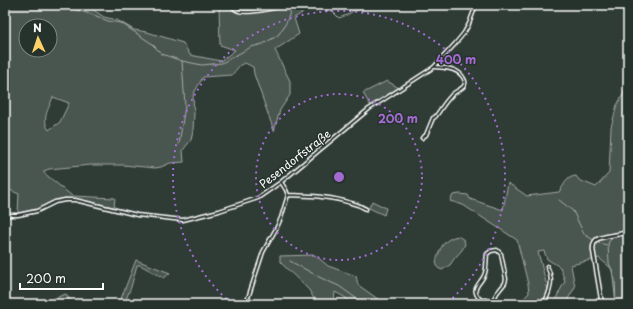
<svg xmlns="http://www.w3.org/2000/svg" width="633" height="309" viewBox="0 0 633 309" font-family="'Playpen Sans',sans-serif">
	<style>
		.green { fill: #4a544f; stroke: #a4aaa7; fill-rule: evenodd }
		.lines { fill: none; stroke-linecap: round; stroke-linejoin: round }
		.stream { stroke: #a9afac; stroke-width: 1 }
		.minor-casing { stroke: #fff; stroke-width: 5 }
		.tertiary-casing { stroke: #fff; stroke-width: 5.5 }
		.minor { stroke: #26332d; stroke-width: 2 }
		.tertiary { stroke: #26332d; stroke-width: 2.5 }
		.ring { fill: none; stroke: #a36bd2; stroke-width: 2; stroke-dasharray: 2 4 }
		.labels { text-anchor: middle; stroke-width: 3; stroke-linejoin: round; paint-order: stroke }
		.street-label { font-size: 11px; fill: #fff; stroke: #26332d }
		.centre { fill: #a36bd2; stroke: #26332d; stroke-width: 2 }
		.ring-label { font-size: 12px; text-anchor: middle; font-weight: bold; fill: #a36bd2; stroke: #26332d; stroke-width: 3; stroke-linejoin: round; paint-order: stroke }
	</style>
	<rect width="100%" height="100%" fill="#2f3b35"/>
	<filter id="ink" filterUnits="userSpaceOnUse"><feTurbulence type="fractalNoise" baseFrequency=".025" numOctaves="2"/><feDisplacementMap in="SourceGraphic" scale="8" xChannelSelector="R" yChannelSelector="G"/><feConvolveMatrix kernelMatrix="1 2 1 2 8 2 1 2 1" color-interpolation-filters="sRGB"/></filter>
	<g filter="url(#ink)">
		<path class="green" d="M5,5H86L104,17L117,20L134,30L147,32L183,43L190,55L221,61L235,50L220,45L219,5H229L235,11L243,13L283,8L289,5H315L294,18L299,34L275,50L290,81V95L280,110L274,131L254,74L253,67L245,63L240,65L232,75L203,77L193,95L194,114L193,130L191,140L183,150L184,162L170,163L161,167L155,168L123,165H91L49,169L44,171V173L72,196L115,198L114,207L76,199L65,198L51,202L37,209L18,213L19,194L5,188ZM26,26H50V50H26ZM53,97L69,103L60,122L49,130C41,119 49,108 53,97Z
			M233,5H273V6C260,9 243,15 233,5Z
			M387,81L399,88L370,105L363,93Z
			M628,86V304H616L612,269L599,258L571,265L575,287L565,304H553L565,281L560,267L547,259L544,251L538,252L548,290L542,304H537L532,302L525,304H518L529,293L528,284L517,240L463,205L450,201L453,195L460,194L468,195L470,199L503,210L508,183L527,196L559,192C565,184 566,177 576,176L579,180L596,187L609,173L611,127L617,105Z
			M372,201L386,208L384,215L369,208L371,203Z
			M458,236L464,240L465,244L462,250L454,259L450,265L442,270L438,268L436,262C440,248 443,239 458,236Z
			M315,255L328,266L356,276L358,285L385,304H349L346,298L335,292L334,302L331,304H317L309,290L280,262V256Z
			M136,260L170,273L164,278L140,265H137L131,287L124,304H119Z
			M66,294L73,304H38Z"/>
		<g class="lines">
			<path class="stream" d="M51,5L62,6L94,15L108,21L121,23L151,43L162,54L182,61L202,65L222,63L251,47L263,44L275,37L279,34L286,23L291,10L297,5
				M310,5H318
				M326,5L339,18L347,15L353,11L362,9L364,5
				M179,144L185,106L182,61
				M559,200L573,211L584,234L598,243L607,245
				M290,261L321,278L339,286L364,304
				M616,304L615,280L612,271L609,263L608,245L609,241L614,237L626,234"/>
			<defs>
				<path id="minor" d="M231,5C233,7 235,10 239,11C247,14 277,8 286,5
					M349,5H354
					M422,138L426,135L433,118L435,117C440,111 444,103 450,97C453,92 459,91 463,87C465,85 466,82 464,79C459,68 445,68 436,67H434
					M288,195C309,196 330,196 351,203C356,204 361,206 366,209
					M5,215H18L37,211L55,202L65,200H75L137,215L183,220L219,211L258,198L281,182L369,109L434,67L455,44L464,33L469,24L476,5
					M481,300C468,288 482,284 485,273C487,266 486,260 487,254L491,251L497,250L501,254L506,279L505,283L497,293L492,302
					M246,304L263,252L277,227L281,218L288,195L286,190L281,182
					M479,304L481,300H487L495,304
					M544,304C548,296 553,284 550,275C550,272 548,269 547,266"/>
				<path id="tertiary" d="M628,194L627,200L628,206
					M602,304L593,250C593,246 593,243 596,240C601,236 620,235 628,232"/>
			</defs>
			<use href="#minor" class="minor-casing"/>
			<use href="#tertiary" class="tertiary-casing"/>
			<use href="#minor" class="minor"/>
			<use href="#tertiary" class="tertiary"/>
		</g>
	</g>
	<g class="ring">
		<circle cx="339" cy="177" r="83"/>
		<path d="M231 303A166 166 0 1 1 447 303"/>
	</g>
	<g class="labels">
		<g class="street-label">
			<text transform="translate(295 159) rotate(-38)" y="4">Pesendorfstraße</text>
		</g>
	</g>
	<circle cx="339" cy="177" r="6" class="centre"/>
	<g class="ring-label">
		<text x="456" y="64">400 m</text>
		<text x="398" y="123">200 m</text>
	</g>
	<rect width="633" height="309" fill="none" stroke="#26332d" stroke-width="20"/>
	<rect x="10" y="10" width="613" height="289" fill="none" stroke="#fff" stroke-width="1.5" filter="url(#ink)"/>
	<g transform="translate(38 38) rotate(357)"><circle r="19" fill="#26332d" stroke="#7d8581"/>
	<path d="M0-3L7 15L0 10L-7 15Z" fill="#ffd166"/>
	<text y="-6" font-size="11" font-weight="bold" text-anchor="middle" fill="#ffffff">N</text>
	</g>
	<path d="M20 283v6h83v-6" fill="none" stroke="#ffffff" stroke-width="2"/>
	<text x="26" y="283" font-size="12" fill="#ffffff" stroke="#26332d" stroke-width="3" paint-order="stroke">200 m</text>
</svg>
